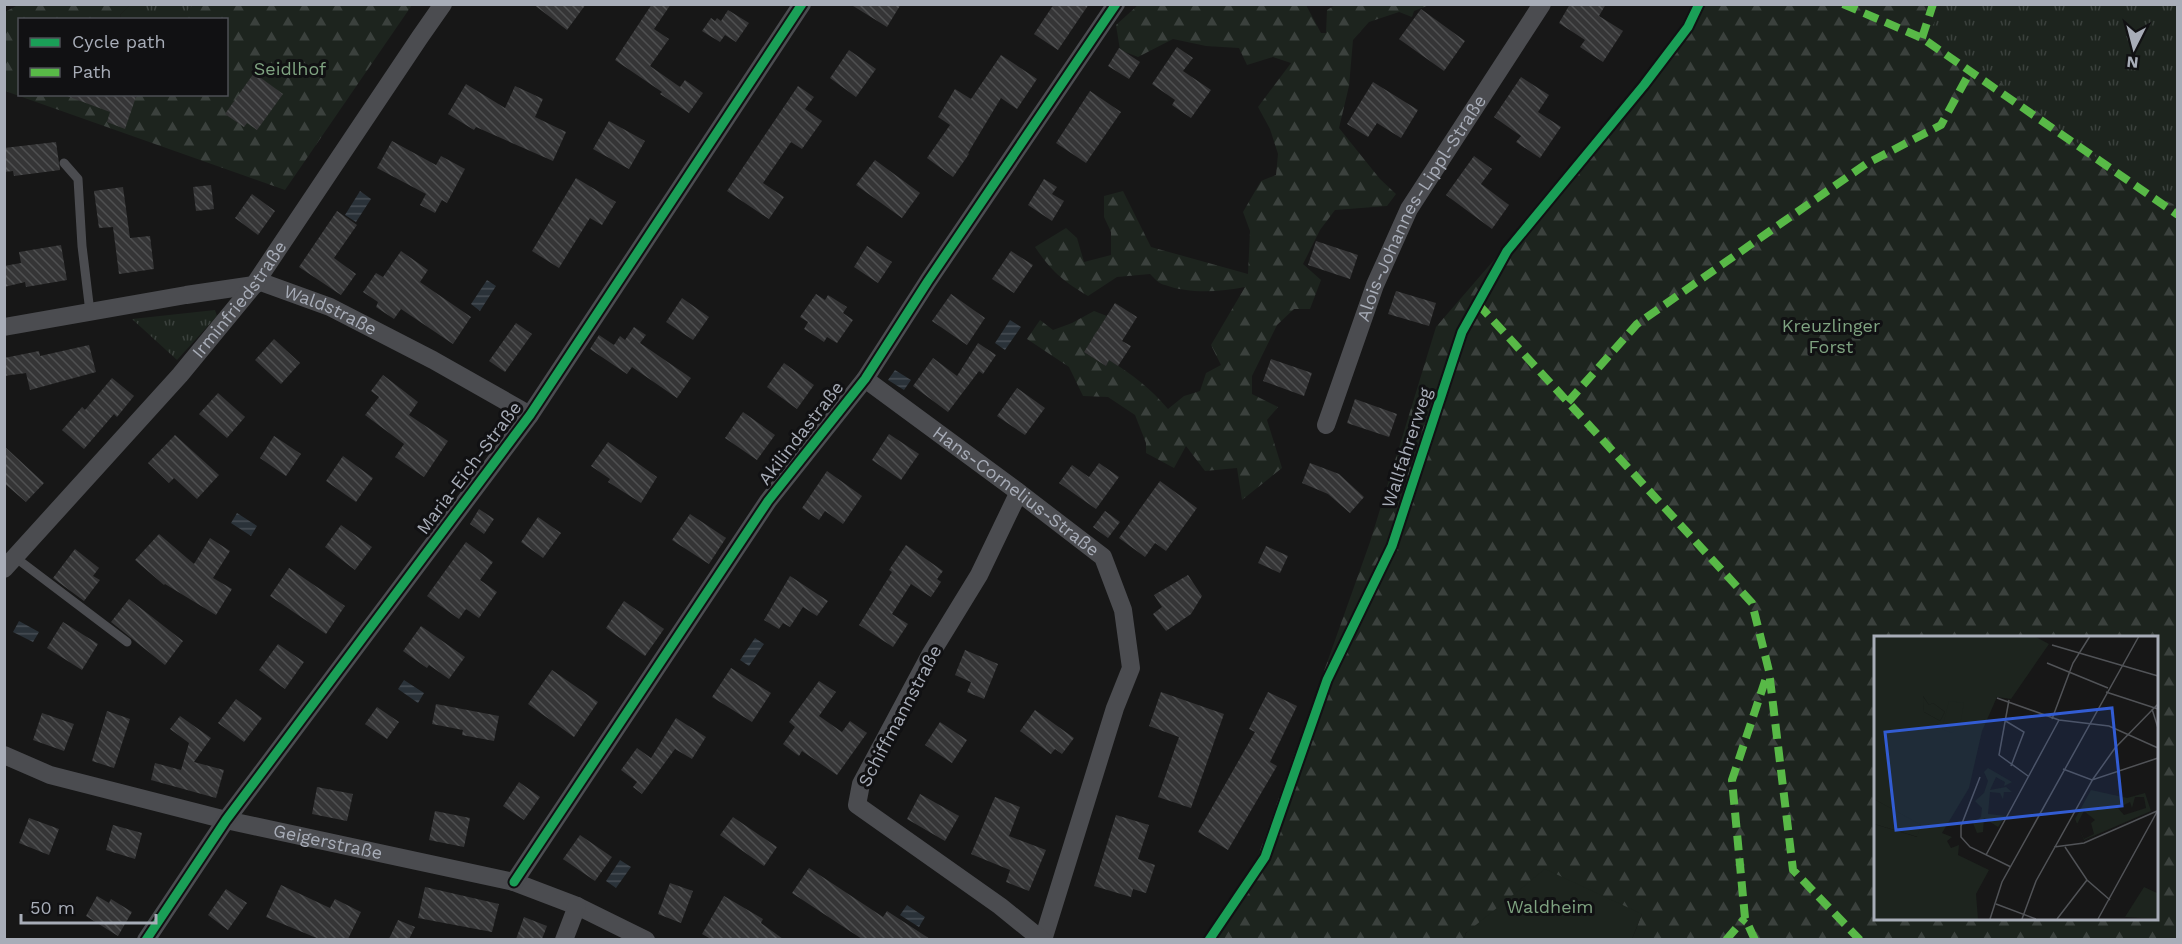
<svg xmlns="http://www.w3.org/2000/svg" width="2182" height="944" viewBox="0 0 2182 944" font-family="'Work Sans',sans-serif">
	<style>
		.grass { fill: url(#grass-tufts) }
		.forest { fill: url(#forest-firs); fill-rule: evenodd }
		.green { fill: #1d241e }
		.water { fill: url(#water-rules) }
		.building { fill: url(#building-back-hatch) }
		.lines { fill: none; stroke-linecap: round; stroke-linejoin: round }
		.lane { stroke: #4b4c50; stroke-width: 9 }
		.street { stroke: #4b4c50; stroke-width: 18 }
		.quiet { stroke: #58b947; stroke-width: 8; stroke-dasharray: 15 8; stroke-linecap: butt }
		.cycleway-casing { stroke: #111113; stroke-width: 13 }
		.cycleway { stroke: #1a9f57; stroke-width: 9 }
		.labels { text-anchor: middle; stroke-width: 6; stroke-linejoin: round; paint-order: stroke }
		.park-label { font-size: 18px; fill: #7fa381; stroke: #111113 }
		.street-label { font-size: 18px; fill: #a8adb8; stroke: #111113 }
		.inset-road { fill: none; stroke: #515357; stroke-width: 1.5 }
		.view { fill: #325cd3; fill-opacity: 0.15; stroke: #325cd3; stroke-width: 3 }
		.inset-edge { fill: none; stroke: #a8adb8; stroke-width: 3 }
	</style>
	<defs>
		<pattern id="grass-tufts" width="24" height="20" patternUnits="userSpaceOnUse" patternTransform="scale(1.5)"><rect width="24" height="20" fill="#1d241e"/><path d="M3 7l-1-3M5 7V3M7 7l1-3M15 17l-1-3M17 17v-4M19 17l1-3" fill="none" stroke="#3b413d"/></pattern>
		<pattern id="forest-firs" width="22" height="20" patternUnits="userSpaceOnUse" patternTransform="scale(1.5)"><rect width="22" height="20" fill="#1d241e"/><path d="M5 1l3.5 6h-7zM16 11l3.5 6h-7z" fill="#3b413d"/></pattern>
		<pattern id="water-rules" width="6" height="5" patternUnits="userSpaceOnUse" patternTransform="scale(1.5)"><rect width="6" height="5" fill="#2a3239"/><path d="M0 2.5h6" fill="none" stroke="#464d54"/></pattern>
		<pattern id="building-back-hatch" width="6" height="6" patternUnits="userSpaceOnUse" patternTransform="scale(1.5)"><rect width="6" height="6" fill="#353536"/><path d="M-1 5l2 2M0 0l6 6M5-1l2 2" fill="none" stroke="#4f5051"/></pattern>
	</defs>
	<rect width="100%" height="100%" fill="#171717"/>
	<path class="grass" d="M130,5H193L188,10V19H121L120,15Z
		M1941,5H2177V206L2125,180L1931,29Z
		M215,310L217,316L177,360L132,319Z"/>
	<path class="forest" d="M18,5H130L120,15L121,19L20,20V94H226V20L188,19V10L193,5H412L285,190L5,91V12Z
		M1138,5H1306L1321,33H1326L1327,10L1335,5H1429L1414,11L1412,17L1399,12L1369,22L1353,40L1349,86L1339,128L1380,179L1396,194L1387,206L1335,210L1320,230L1303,264L1321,280L1310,309H1294L1277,325L1252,376V394L1278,407L1267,420L1282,468L1242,500L1237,468L1205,471L1186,446L1174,468L1146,453V443L1135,415L1108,397L1083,396L1069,367L1027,339L1040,320L1053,330L1072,323L1094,311L1107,316L1084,352L1106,366L1109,360C1133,375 1150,388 1168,409L1184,396L1200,391L1206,373L1221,365L1211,345L1245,287C1220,292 1190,294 1165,285C1159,284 1154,278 1150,274L1117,277L1088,296C1063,281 1051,271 1035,247L1066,228L1077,238L1084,262L1111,255V232L1104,217V196L1123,191L1151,247L1248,274L1250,231L1243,212L1261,181L1276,175L1278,154L1270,129L1258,107L1291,63L1273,57L1247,65L1239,48L1206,46L1173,39L1138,57L1120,50L1116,25Z
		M1701,5H1941L1932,29L2125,180L2177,206V939H1632L1642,914L1466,932L1464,939L1213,940L1257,859L1370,542L1436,327L1680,45ZM1876,638H2156V918H1876Z"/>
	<path class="green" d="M1545,869L1642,914L1632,939H1464L1466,933Z"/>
	<path class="water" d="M360,191L371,199L356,222L345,215Z
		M487,280L496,286L480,311L471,304Z
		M1010,320L1021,327L1005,350L995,343Z
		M895,370L911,380L904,390L888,380Z
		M237,513L257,526L251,536L231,523Z
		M19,621L39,632L33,642L13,632Z
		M755,638L764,644L749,666L740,660Z
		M404,680L424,693L418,703L398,689Z
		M620,860L631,867L616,888L606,881Z
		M907,905L925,917L919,927L900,915Z"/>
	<path class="building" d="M533,4H586L567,30Z
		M652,4H671L654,29L669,39L650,66L680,87L685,80L703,93L689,113L660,94L662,92L615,60Z
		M850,4H901L887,27Z
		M1054,4H1089L1058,50L1034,34Z
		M1570,4H1606L1599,16L1623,31L1603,62L1580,47L1585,40L1559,23Z
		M1421,9L1465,41L1444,71L1399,39Z
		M728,10L749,23L736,42L725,35L720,42L702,31L711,18L715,21L717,18L721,21Z
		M1177,47L1193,58L1183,71L1211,90L1191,118L1172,105L1175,100L1152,84Z
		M1119,48L1140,62L1129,79L1108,66Z
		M849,50L876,69L856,97L830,78Z
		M1001,55L1037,79L1017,109L1001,98L968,153L969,154L953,177L927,158L950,125L938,117L955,89L971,99Z
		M254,73L283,94L257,130L247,123L244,127L225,114Z
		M1521,77L1549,95L1538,112L1561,127L1540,158L1516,142L1521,136L1494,117Z
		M1373,82L1418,110L1401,138L1377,123L1368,137L1347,124Z
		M466,84L505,108L515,86L543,99L535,117L566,132L553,161L476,127L474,130L448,114Z
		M798,86L814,97L805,109L822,121L802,149L791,142L763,183L784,197L769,219L727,191Z
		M1090,91L1121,112L1086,163L1056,143Z
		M67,94H137L125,129L107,122L110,112L67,96Z
		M609,121L645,141L629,169L593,149Z
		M392,141L436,165L441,156L465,169L447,203L442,200L435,213L420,205L426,194L377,168Z
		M56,142L60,170L14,176L13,171L4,172V148Z
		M1474,156L1492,169L1481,184L1509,205L1492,229L1446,195Z
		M875,160L920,193L902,218L856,185Z
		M576,178L616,202L602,225L590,218L559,268L532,251Z
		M1044,179L1057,187L1052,194L1064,201L1052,221L1028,205Z
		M211,185L214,209L196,211L193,187Z
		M123,187L130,238L150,236L154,269L119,274L113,227L99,228L94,191Z
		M252,194L275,211L258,235L235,218Z
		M337,211L357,225L334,258L356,274L341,295L299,267Z
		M1316,241L1358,255L1350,279L1308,265Z
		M61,245L67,280L26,287L25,282L4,287V266L21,263L19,252Z
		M867,246L892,262L878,283L854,267Z
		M401,251L428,270L420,282L471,317L453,344L401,309L394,319L376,307L378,302L363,292L376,273L383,277Z
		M1011,251L1033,265L1014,293L992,279Z
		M1396,291L1436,303L1429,326L1388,314Z
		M816,294L825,300L828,295L847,307L843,313L853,320L837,343L827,337L824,342L804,329L808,322L800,317Z
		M951,294L985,318L967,345L932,321Z
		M682,298L709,317L693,340L666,322Z
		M1115,303L1137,317L1122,341L1131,346L1118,366L1109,360L1106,366L1084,352Z
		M516,323L532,334L505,372L489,361Z
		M634,327L646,335L640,343L691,378L677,398L632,367L627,374L590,349L599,335L614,345L620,336L625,340Z
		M274,339L300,363L281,384L255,360Z
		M978,343L996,355L983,374L979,371L948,412L913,386L933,358L957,376Z
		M89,345L96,372L30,390L26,373L4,376V358L39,351L40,356Z
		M1271,359L1312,373L1304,396L1263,381Z
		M784,363L814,385L797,409L767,387Z
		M383,375L418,402L409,415L448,441L424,477L395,457L404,444L365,415L379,397L371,391Z
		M112,378L134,396L117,417L114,414L84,449L62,430L82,407L85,410Z
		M1017,388L1045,408L1025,435L997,416Z
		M218,393L245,417L227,438L199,414Z
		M1355,399L1397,414L1389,437L1347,423Z
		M743,412L775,435L757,460L725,438Z
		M889,434L919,454L901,480L872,460Z
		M175,435L219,475L197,499L174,478L169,483L148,463Z
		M274,436L301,454L286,476L260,458Z
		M608,442L657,477L641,503L608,482L610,479L591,466Z
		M4,446L44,483L26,502L4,483Z
		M343,456L373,478L356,502L326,481Z
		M1099,463L1119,477L1096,509L1059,483L1072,465L1089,477Z
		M1310,463L1339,474L1364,497L1350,513L1328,494L1302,483Z
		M827,471L862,496L843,524L825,511L819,520L802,508Z
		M1160,481L1197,508L1166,551L1155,543L1145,557L1119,538Z
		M479,509L494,519L484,534L470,524Z
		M1105,511L1120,522L1108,538L1093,527Z
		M690,514L726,538L709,564L672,540Z
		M538,517L561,533L543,558L521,542Z
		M341,525L372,547L355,570L325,547Z
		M159,534L194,564L210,538L230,551L213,578L232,589L216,615L165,584L164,585L135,560Z
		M466,542L493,562L480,580L497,592L479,618L466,609L459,619L427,596Z
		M906,545L943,571L937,579L941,582L931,597L911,584L892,614L908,624L893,647L859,625L892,572L889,570Z
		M1266,546L1288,556L1280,573L1258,563Z
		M75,549L99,568L93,576L100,580L84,601L53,578Z
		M289,568L345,606L326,634L270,596Z
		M1188,575L1202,596L1191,614L1166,631L1153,614L1162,607L1154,595Z
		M790,576L828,601L817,616L803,607L790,627L783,623L779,629L764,620Z
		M129,599L183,641L165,665L111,622Z
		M624,601L664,629L645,656L606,628Z
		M63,622L98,644L82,670L47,648Z
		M421,626L465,657L449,679L429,665L427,668L403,651Z
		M278,644L304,662L285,689L259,670Z
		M965,650L998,664L984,699L967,692L971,682L955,675Z
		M731,668L771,693L752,722L712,697Z
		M552,670L598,702L574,737L528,704Z
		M819,681L836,692L819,716L842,732L850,721L867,733L837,775L802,751L799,756L783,744L795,727L789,722Z
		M1161,692L1224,714L1191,808L1158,797L1179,737L1149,726Z
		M1268,692L1297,706L1270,762L1277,766L1228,850L1198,832L1255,732L1249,729Z
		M236,699L262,718L244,742L218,723Z
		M436,704L499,716L494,741L462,735L463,730L432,724Z
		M377,707L399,722L387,739L365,724Z
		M1035,710L1074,738L1062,754L1055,749L1051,754L1020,731Z
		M107,711L130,719L114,768L92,761Z
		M42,713L74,724L64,751L33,740Z
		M180,716L211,738L194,762L224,770L216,798L151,780L155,763L181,770L189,743L170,729Z
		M676,718L706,737L692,759L675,749L642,794L633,787L637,782L621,770L637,748L651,758Z
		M940,722L967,740L952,763L925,745Z
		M519,782L540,797L524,820L503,806Z
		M317,787L353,794L347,821L312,814Z
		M920,794L959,816L945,841L907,819Z
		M995,797L1020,807L1009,836L1046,850L1029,891L1006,882L1010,870L971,854Z
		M435,811L470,818L464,847L429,840Z
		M1116,815L1149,825L1138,859L1155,865L1146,893L1133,889L1131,897L1094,886Z
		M733,817L777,847L764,866L720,835Z
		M29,818L59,829L49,855L19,843Z
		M113,825L142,833L135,859L106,850Z
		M580,835L612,857L595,881L563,859Z
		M809,868L883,917L887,911L930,939H862L792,893Z
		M670,883L693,891L681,923L658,914Z
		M281,885L330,908L335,899L361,912L348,939H319L266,917Z
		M425,887L499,904L492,932L418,918Z
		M226,889L247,903L228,930L208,915Z
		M97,896L109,903L111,899L132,912L118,936L86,916Z
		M724,896L763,919L761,923L783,939H711L702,934Z
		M524,917L547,926L542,939H516Z
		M398,920L415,927L409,939H389Z"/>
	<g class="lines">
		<path class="lane" d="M64,163L78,179L82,246L90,312
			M16,558L127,642"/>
		<g class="street">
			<path id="s1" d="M4,327L186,295L254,285L261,282L330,307L433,360L530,415"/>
			<path id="s2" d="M865,379L1017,491L1103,557L1123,610L1131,668L1115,708L1043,940"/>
			<path id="s3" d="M1326,425L1375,285L1409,209L1542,4"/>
			<path d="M1017,491L1016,498L979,575L930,655L861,784L857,805L1000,906L1042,940"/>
			<path id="s4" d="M4,569L180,375L254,285L420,37L443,4"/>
			<path id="s5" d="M4,755L50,775L226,820L514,882L577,906L646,940"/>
			<path d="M514,882L768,501L865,379L928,281L1116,4"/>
			<path d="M146,940L226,820L530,415L802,4"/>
			<path d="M564,940L577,906"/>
		</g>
		<path class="quiet" d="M1843,4L1922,38L2178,215
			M1922,38L1933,4
			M1478,304L1752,603L1769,671L1793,870L1860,940
			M1568,402L1637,324L1866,164L1941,125L1970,72
			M1726,940L1745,918
			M1755,940L1745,918L1732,780L1767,675"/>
		<defs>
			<path id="cycleway" d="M514,882L768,501L865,379L928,281L1116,4
				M146,940L226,820L530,415L802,4
				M1209,940L1265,857L1327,680L1392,546L1462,332L1507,251L1644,85L1688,27L1699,4"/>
		</defs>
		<use href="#cycleway" class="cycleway-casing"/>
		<use href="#cycleway" class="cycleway"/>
	</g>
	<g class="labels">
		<g class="park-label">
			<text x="290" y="75">Seidlhof</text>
			<text x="1831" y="332">Kreuzlinger<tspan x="1831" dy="21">Forst</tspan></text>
			<text x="1550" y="913">Waldheim</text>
		</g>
		<g class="street-label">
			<text dy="6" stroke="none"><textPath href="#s3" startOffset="238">Alois-Johannes-Lippl-Straße</textPath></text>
			<text dy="6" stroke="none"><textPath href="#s4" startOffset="358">Irminfriedstraße</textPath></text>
			<text dy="6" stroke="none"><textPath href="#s1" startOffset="336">Waldstraße</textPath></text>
			<text transform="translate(801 433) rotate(-52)" y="6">Akilindastraße</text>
			<text transform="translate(1407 448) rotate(-72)" y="6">Wallfahrerweg</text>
			<text transform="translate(469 468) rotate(-53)" y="6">Maria-Eich-Straße</text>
			<text dy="6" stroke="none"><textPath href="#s2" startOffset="188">Hans-Cornelius-Straße</textPath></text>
			<text transform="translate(900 716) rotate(-62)" y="6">Schiffmannstraße</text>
			<text dy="6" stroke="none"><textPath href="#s5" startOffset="336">Geigerstraße</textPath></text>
		</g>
	</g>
	<g transform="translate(1874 636)">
		<rect width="284" height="284" fill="#171717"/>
		<path d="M48,59L55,69L59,67L71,76L66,85L50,76ZM0,163L47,188L44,201L0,188Z" fill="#1d241e"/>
		<path d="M0,0H160L175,8L137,63L123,61L108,95L95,152L68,197L78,201L73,205L77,212L85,209L84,219L115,234L102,258L104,283H0V188L43,201L47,189L0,163ZM49,60L55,69L59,67L71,76L66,85L50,76ZM114,132L138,146L130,150L131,146L122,141L116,154L132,151L138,156H130L129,163L126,157L116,156L114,178L132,180L124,191L110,182L109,196L103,197L99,187L107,181L108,172L101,165L110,157L114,145L110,136ZM217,154L253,162L271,157L277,175L210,204L201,183ZM261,161H270L272,172L250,179L244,172L256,166L258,172ZM210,175L221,184L217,187L220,198L210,203L203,188Z" fill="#1d241e" fill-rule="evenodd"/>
		<path d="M75,65L90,67L86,89L78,97L68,93ZM270,251L283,257V283L251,281Z" fill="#1d241e"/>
		<path class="inset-road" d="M178,9L284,40M173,27L234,52M232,56L284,73M123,62L185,84L235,90L284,112M135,64L125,119L154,140M278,73L284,92M178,83L199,27L216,0M130,84L150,96L137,130M189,133L218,144L284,122M106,141L87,190V201L96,211L137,231M180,211L210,207L283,175M191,211L213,244L236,264M112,219L185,84M122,268L162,283M116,283L128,246L265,0M148,283L162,245L219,143L241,112L284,68M183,283L213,244M224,283L284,174"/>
		<path class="view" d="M238,72L248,170L22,194L11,96Z"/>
		<rect width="284" height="284" class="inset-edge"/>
	</g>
	<rect width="2182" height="944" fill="none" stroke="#a8adb8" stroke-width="12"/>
	<rect x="18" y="18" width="210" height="78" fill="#111113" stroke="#4d4f55" stroke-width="1.5"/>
	<rect x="30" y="38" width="30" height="9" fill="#1a9f57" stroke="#4d4f55" stroke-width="1.5"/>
	<text x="72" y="48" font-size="18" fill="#a8adb8">Cycle path</text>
	<rect x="30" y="68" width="30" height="9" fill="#58b947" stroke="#4d4f55" stroke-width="1.5"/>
	<text x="72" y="78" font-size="18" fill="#a8adb8">Path</text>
	<g transform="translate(2134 48) rotate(186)" stroke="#111113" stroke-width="4.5" paint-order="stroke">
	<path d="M0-4.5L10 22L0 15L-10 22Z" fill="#a8adb8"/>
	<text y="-9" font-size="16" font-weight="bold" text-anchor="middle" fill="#a8adb8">N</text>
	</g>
	<path d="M21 914v9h135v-9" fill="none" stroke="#a8adb8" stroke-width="3"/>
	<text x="30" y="914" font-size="18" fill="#a8adb8" stroke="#111113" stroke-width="4.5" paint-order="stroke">50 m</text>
</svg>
